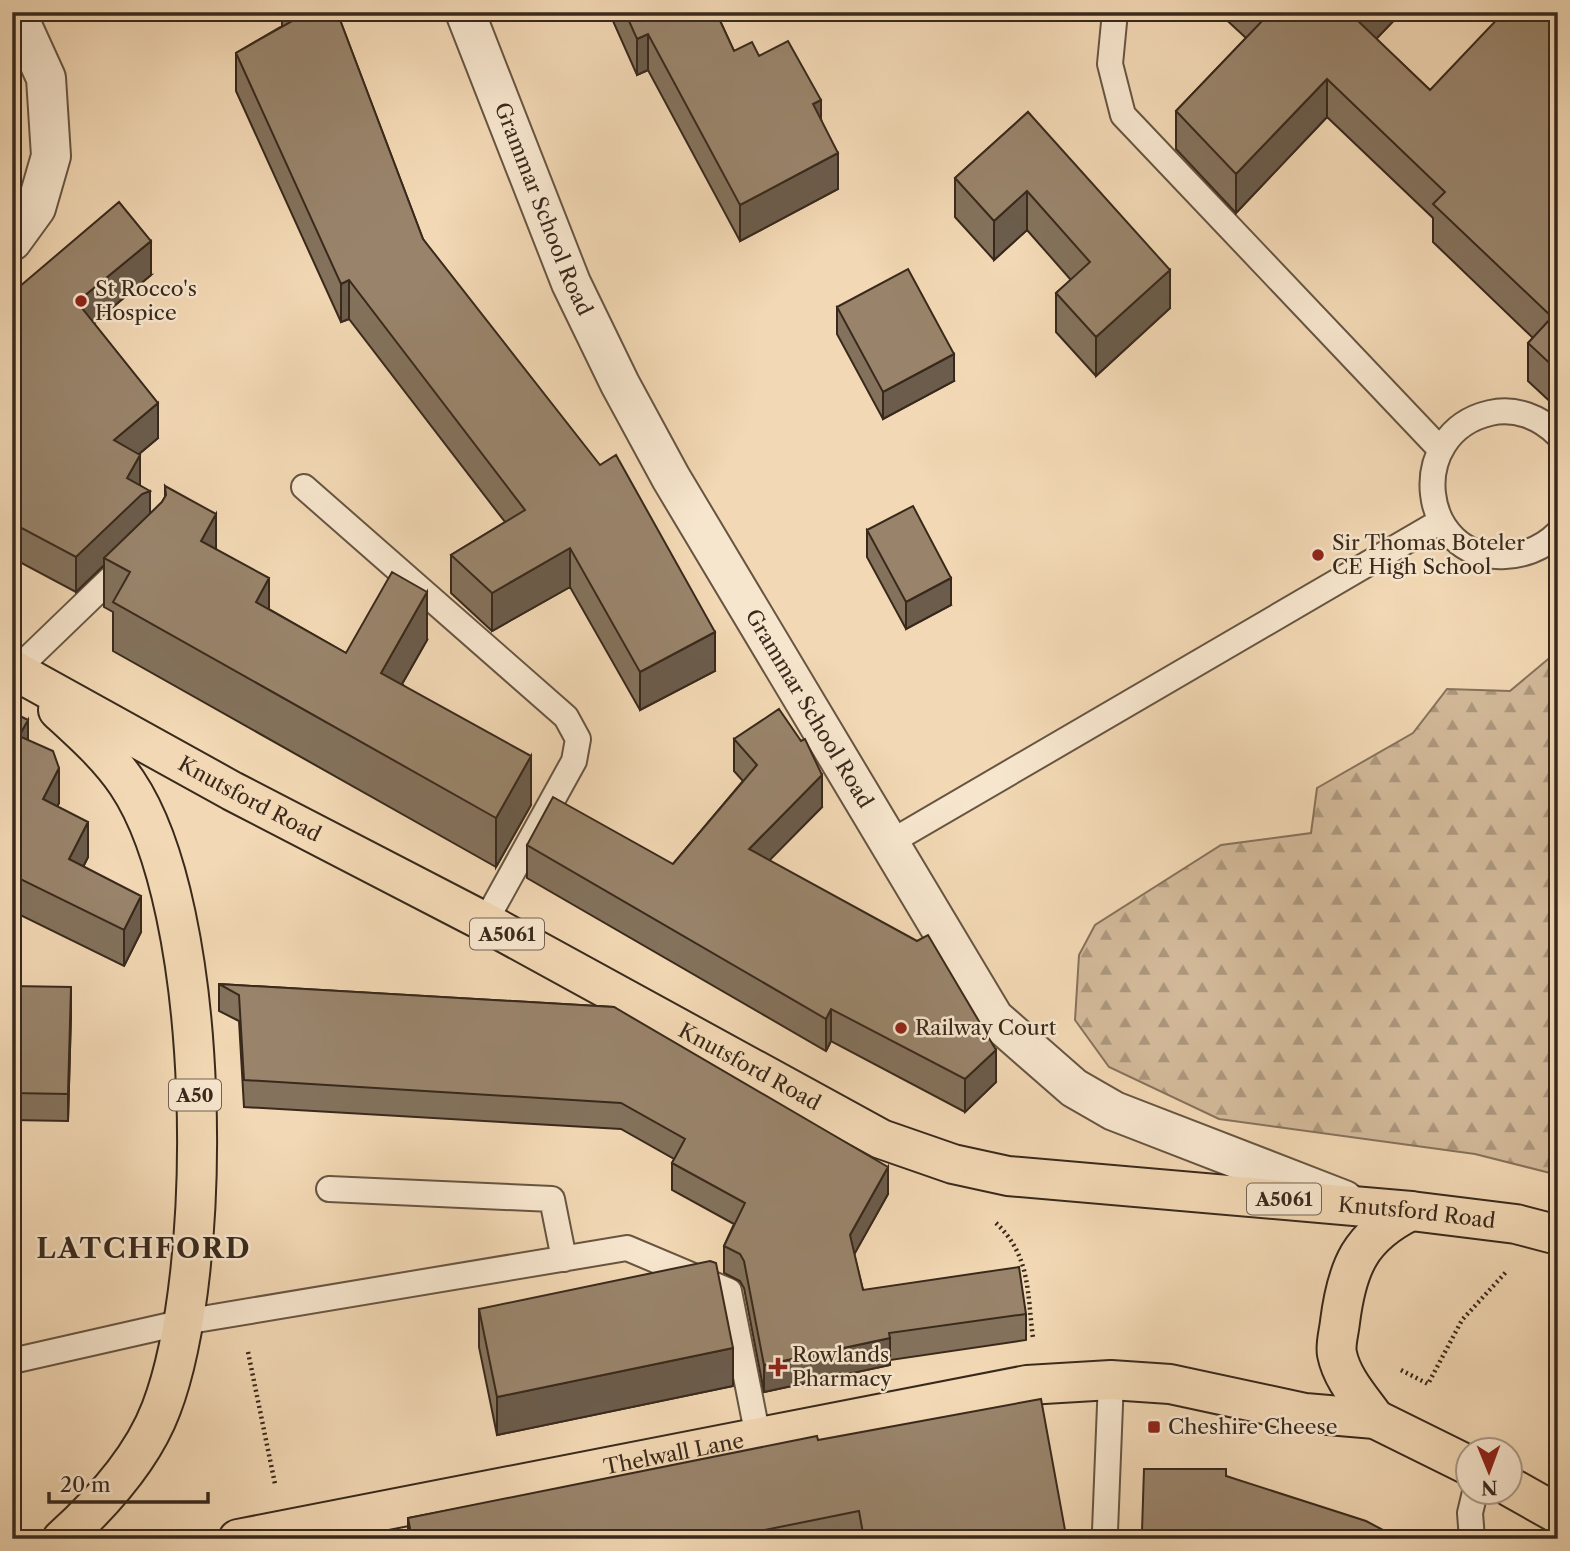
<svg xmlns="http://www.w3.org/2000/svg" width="1570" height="1551" viewBox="0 0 1570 1551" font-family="'Libre Caslon Text',serif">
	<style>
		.forest { fill: url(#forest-firs); stroke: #86725b; stroke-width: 2 }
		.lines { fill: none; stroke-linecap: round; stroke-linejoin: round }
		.lane-casing { stroke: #675542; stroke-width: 28 }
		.street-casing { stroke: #675542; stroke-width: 42 }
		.highway-casing { stroke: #39291c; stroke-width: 42 }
		.path { stroke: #39291c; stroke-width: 4.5; stroke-dasharray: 2 3.5; stroke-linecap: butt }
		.lane { stroke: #f7e6ce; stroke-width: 24 }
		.street { stroke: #f7e6ce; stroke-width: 38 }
		.highway { stroke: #f2d8b4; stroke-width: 38 }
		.wall { fill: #84725c; stroke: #39291c; stroke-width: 2 }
		.shaded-wall { fill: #6b5c4b; stroke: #39291c; stroke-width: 2 }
		.building { fill: #99846b; stroke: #39291c; stroke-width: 2 }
		.poi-dot { fill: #8f2418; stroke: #f7e6ce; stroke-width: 2.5 }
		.labels { text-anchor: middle; stroke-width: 5; stroke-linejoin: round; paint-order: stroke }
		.shield { fill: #f7e6ce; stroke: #726251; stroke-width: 2 }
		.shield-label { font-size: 19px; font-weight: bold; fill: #39291c }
		.street-label { font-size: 21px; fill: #39291c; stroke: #f7e6ce }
		.poi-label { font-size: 21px; fill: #39291c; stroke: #f7e6ce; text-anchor: start }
		.district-label { font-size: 28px; font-weight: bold; letter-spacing: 2px; fill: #39291c; stroke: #f7e6ce }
	</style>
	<defs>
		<pattern id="forest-firs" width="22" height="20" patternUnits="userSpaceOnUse" patternTransform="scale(1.75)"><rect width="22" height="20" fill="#d3ba9a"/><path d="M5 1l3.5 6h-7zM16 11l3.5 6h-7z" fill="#ac977d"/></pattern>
	</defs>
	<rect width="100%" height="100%" fill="#f2d8b4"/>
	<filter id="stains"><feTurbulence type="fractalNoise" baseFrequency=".00286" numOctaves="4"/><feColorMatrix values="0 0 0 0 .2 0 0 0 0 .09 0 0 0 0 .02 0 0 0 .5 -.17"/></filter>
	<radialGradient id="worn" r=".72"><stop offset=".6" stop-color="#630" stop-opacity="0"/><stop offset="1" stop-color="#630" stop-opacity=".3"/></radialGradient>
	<path class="forest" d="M1553,655L1558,659V1175L1475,1154L1219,1119L1109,1067L1075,1020L1079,955L1095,925L1221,845L1311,833L1317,788L1413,733L1447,689L1510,691Z"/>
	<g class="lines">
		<defs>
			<path id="lane" d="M1115,12L1110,64L1123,115L1440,449
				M1558,435C1540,417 1515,407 1490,413C1404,433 1419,561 1505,556C1526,555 1543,548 1558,533
				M304,487L566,717L578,739L574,761L485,922
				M15,671L128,562
				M889,843L1441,521
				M329,1189L552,1199L564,1259
				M12,1361L184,1322L627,1248L729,1291L758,1437
				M1105,1531L1111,1380
				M1472,1539L1470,1513L1475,1492"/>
			<g id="street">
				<path id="s1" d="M465,12L571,283L620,384L671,478L994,1018L1074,1088L1114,1111L1344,1200"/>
				<path d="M12,241L36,208L51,156L46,78L16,12"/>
			</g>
			<g id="highway">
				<path id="s2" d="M12,669L232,791L485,922L881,1139L953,1164L1008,1176L1411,1211L1516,1224L1558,1235"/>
				<path d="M58,710C82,732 108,755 127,783C212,909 215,1269 161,1409C142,1459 102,1503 62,1539"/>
				<path d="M1375,1419C1361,1399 1342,1379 1337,1354C1335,1345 1339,1332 1340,1322C1347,1267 1360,1236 1411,1211"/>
				<path d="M1510,1487L1558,1514"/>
				<path id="s3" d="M238,1539L1027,1385L1111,1380L1170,1384L1305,1413L1375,1419L1468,1465"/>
			</g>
		</defs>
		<use href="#lane" class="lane-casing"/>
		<use href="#street" class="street-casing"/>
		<use href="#highway" class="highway-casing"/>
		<path class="path" d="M996,1223C1031,1256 1027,1293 1033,1338
			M248,1352L275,1484
			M1401,1370L1428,1384L1462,1320L1507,1271"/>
		<use href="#lane" class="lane"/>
		<use href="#street" class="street"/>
		<use href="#highway" class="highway"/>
	</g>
	<path class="wall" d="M282,12H337L423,239L715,671L640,710L570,587L492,631L451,593V555L505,522L349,319L341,322L236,91V53L282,26Z
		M609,12H716L734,51L759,56L821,119L838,189L740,241L648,70L637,75Z
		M1218,12H1402L1376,39L1430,90L1558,12V409L1528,381V343L1533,338L1433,242V218L1327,117L1236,213L1176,149V111L1246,38Z
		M1028,112L1170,308L1096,376L1056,332V293L1071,280L1027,230L994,260L955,217V178Z
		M151,275L94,323L158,438L139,454L140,485L150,514L162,502L165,497V486L216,549L269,609L346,653L427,640L402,684L531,805L496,867L113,651V612L104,607V565L76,592L12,558V293Z
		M837,307L954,381L883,419L837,334Z
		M867,530L951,605L906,629L867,557Z
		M12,712L28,740L59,803L57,806L88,857L83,867L141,932L124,966L12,911Z
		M734,739L822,807L769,860L996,1082L965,1112L831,1041L826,1051L527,878V845L673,864L743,781L734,771Z
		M219,984L614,1007L888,1194L854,1254L863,1290L1026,1314V1340L890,1360V1365L764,1392L744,1288L740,1281L724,1273V1246L734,1224L672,1190V1163L674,1159L621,1129L244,1107L239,1021L219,1011Z
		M12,986L71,1014L68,1121L12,1120Z
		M12,1133L14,1246V1273H12Z
		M479,1309L733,1386L497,1435L479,1347Z
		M818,1440L1065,1530L1142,1531L1226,1476L1400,1539H408V1518Z"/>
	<path class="shaded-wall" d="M1365,12H1402L1357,59V20Z
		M648,34V70L637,75V39Z
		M1327,79V117L1236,213V174Z
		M821,100V136L813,104Z
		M838,153V189L740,241V205Z
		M1027,191V230L994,260V221Z
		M151,241V275L77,337V302Z
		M1170,270V308L1096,376V337Z
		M349,280V319L341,322V284Z
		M954,354V381L883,419V392Z
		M158,403V438L114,475V440Z
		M140,455V489L142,494L150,491V525L104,558V565L76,592V557L127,478Z
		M216,514V563L201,541Z
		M570,548V587L492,631V593Z
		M269,578V627L256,602Z
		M951,578V605L906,629V602Z
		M427,592V640L381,721V673Z
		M715,632V671L640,710V672Z
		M28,720V756L19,736Z
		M531,756V805L496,867V818Z
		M59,768V803L43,835V799Z
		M822,775V807L749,881V849Z
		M88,822V857L69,895V859Z
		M141,896V932L124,966V930Z
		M71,987V1014L68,1121V1094Z
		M831,1009V1041L826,1051V1019Z
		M996,1050V1082L965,1112V1079Z
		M888,1167V1194L850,1262V1235Z
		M890,1338V1365L764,1392V1365Z
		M733,1348V1386L497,1435V1397Z"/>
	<path class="building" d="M287,12H337L423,239L600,465L616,455L715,632L640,672L570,548L492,593L451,555L525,510L349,280L341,284L236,53L292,21Z
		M625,12H716L734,51L752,42L759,56L788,41L821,100L813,104L838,153L740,205L648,34L637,39Z
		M1259,12H1365L1357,20L1430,90L1504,12H1558V371L1528,343L1552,317L1433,204L1445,192L1327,79L1236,174L1176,111L1265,18Z
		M1028,112L1170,270L1096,337L1056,293L1090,262L1027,191L994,221L955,178Z
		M119,202L151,241L77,302L158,403L114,440L140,455L127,478L150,491L142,494L76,557L12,523V293Z
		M908,269L954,354L883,392L837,307Z
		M165,486L216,514L201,541L269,578L256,602L346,653L392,572L427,592L381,673L531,756L496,818L113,602L130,572L104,558L162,502L166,495Z
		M913,506L951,578L906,602L867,530Z
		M779,709L801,741L805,739L822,775L749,849L917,941L928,935L996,1050L965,1079L831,1009L826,1019L527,845L553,797L673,864L757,765L734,739Z
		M12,712L28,720L19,736L53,751L59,768L43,799L88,822L69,859L141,896L124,930L12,875Z
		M219,984L614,1007L888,1167L850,1235L863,1290L1019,1267L1026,1314L889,1333L890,1338L764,1365L744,1261L740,1254L724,1246L745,1203L672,1163L685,1139L621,1103L244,1080L239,995Z
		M12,986L71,987L68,1094L12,1093Z
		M12,1133L14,1246H12Z
		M710,1261L716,1263L733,1348L497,1397L479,1309Z
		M1041,1399L1065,1530L1142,1531L1144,1469H1226V1476L1366,1521L1400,1539H901L900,1534L875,1539H864L859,1511L720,1539H412L408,1518L817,1436L818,1440Z"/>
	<g class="poi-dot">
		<circle cx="81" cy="301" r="7"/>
		<circle cx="1318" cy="555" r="7"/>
		<circle cx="901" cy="1028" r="7"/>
		<path d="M774.5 1356.5h7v7h7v7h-7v7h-7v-7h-7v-7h7z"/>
		<rect x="1147" y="1420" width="14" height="14" rx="3.5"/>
	</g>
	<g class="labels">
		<g class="shield">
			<rect x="470" y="918.5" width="74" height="31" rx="5"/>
			<rect x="169" y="1079.5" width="52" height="31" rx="5"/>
			<rect x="1247" y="1183.5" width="74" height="31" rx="5"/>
		</g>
		<g class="shield-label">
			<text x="507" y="941">A5061</text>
			<text x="195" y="1102">A50</text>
			<text x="1284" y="1206">A5061</text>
		</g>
		<g class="street-label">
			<text dy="7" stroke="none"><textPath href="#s1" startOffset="212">Grammar School Road</textPath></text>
			<text dy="7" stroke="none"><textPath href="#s1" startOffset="779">Grammar School Road</textPath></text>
			<text dy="7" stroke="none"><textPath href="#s2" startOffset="271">Knutsford Road</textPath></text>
			<text dy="7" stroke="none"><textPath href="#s2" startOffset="838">Knutsford Road</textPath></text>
			<text dy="7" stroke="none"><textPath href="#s2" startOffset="1531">Knutsford Road</textPath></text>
			<text dy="7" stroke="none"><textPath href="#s3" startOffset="444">Thelwall Lane</textPath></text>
		</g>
		<g class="poi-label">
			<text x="95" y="296">St Rocco's<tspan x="95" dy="24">Hospice</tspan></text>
			<text x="1332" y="550">Sir Thomas Boteler<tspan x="1332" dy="24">CE High School</tspan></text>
			<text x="915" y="1035">Railway Court</text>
			<text x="792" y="1362">Rowlands<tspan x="792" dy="24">Pharmacy</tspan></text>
			<text x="1168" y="1434">Cheshire Cheese</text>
		</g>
		<g class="district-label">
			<text x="144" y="1258">LATCHFORD</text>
		</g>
	</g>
	<rect width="1570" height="1551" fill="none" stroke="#f2d8b4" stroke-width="42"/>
	<rect x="14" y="14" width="1542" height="1523" fill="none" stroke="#39291c" stroke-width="3.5"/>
	<rect x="21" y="21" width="1528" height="1509" fill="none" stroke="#39291c" stroke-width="2"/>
	<g transform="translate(1489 1471) rotate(179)"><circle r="33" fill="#f7e6ce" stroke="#ab9a87" stroke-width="2"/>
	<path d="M0-5L12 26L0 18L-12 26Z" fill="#8f2418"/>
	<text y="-10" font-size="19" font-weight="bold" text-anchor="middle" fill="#39291c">N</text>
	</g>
	<path d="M49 1492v10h159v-10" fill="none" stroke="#39291c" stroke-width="3.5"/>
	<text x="60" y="1492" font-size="21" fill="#39291c" stroke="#f7e6ce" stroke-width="5" paint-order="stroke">20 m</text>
	<rect width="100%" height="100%" filter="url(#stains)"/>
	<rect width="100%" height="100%" fill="url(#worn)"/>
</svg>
